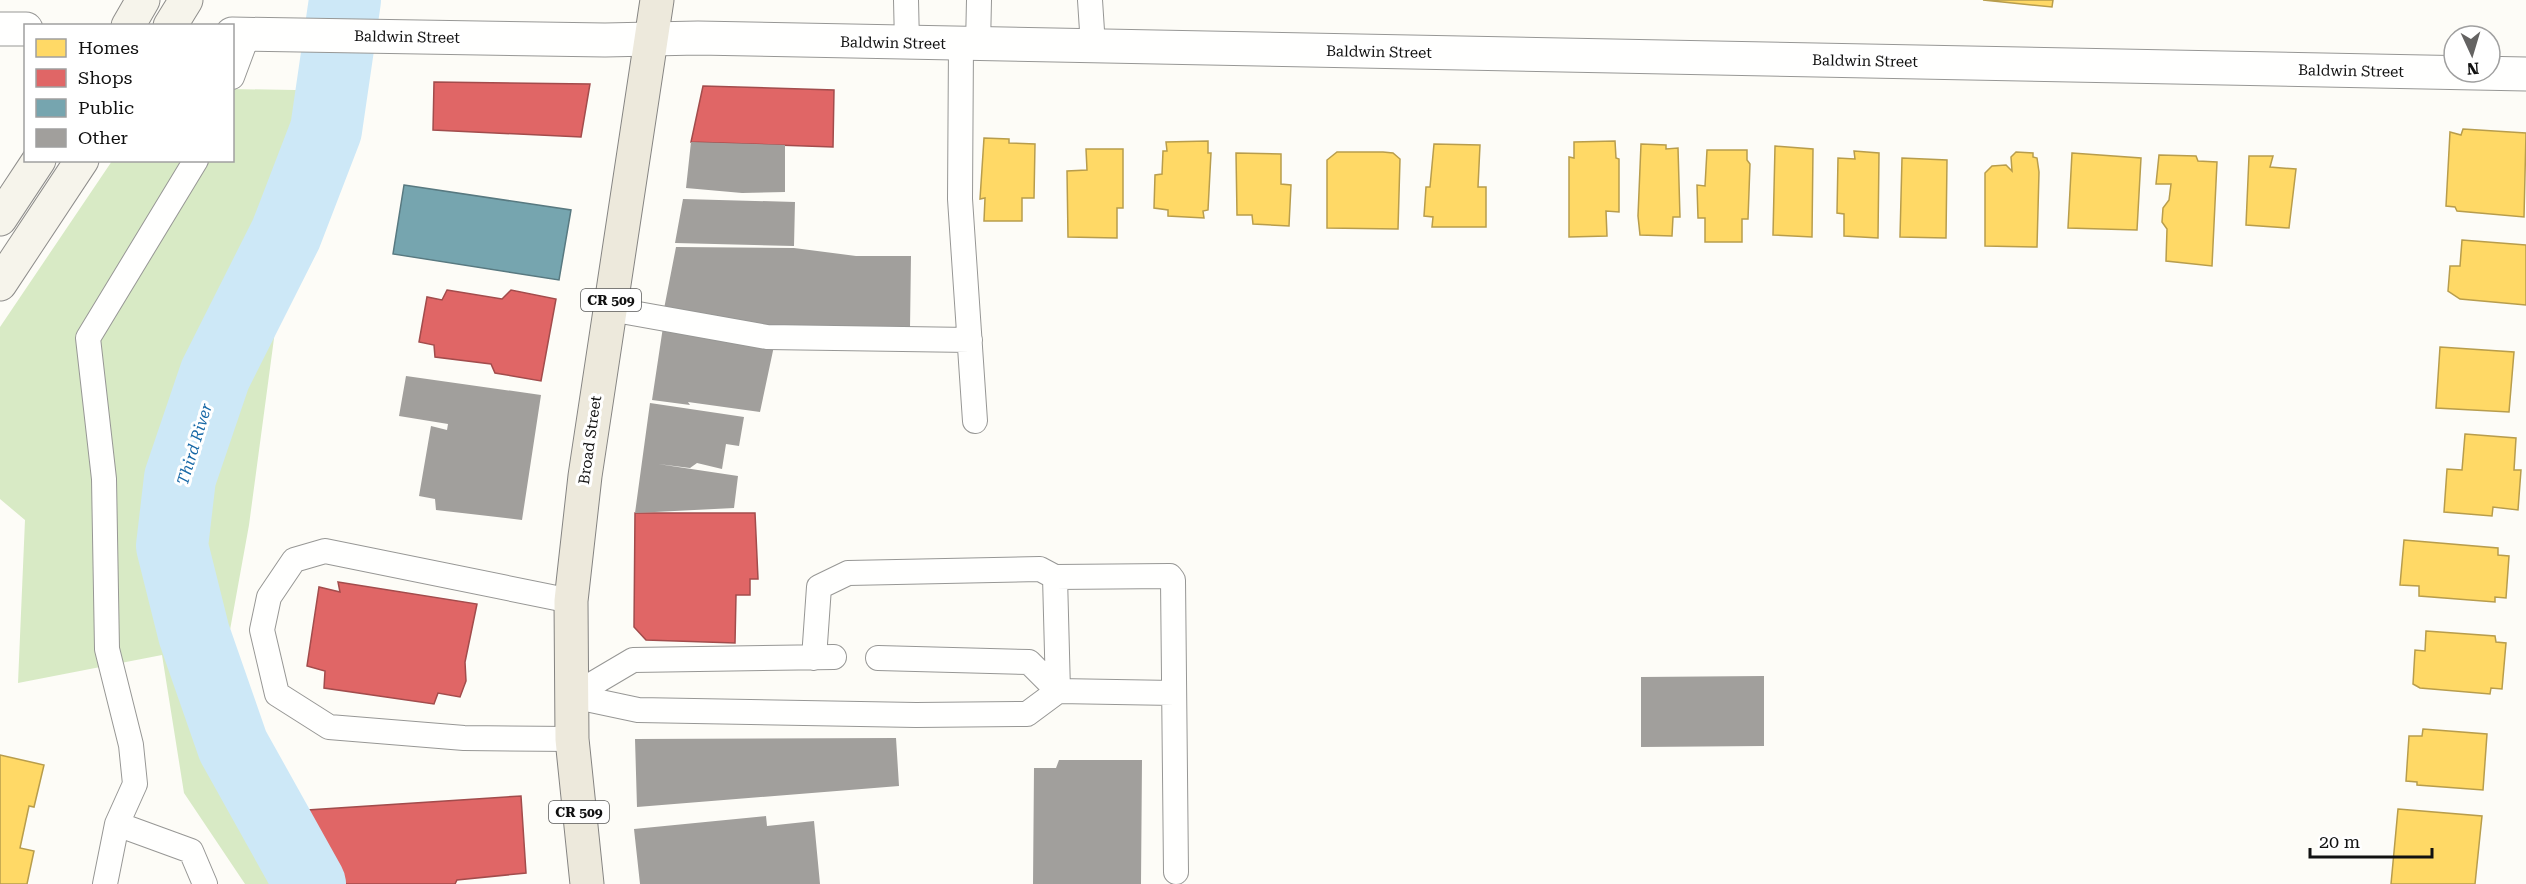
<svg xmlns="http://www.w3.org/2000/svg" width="2526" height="884" viewBox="0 0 2526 884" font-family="'Roboto Serif',serif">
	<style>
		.forest { fill: #d8eac5 }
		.homes { fill: #ffd966; stroke: #b89d4c; stroke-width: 1.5 }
		.shops { fill: #e06666; stroke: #a24c4c; stroke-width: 1.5 }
		.public { fill: #76a5af; stroke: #587980; stroke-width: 1.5 }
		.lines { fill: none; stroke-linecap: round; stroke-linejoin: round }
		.river { stroke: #cde8f7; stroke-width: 72 }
		.building { fill: #a19f9c }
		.service-casing { stroke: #979795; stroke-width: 26 }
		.minor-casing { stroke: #979795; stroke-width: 35 }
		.secondary-casing { stroke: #8e8d8b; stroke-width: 35 }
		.primary-casing { stroke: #858482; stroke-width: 35 }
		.service { stroke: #fffffe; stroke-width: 24 }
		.minor { stroke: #fffffe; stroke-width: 33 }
		.secondary { stroke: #f6f4eb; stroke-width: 33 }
		.primary { stroke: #ede9dc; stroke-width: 33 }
		.labels { text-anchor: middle; stroke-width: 6; stroke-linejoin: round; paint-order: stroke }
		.shield { fill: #fff; stroke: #585858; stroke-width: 1.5 }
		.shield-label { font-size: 14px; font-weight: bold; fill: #111 }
		.street-label { font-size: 15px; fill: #111; stroke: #fff }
		.water-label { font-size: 16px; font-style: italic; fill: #1768a6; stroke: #fff }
	</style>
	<rect width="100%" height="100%" fill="#fdfcf7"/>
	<path class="forest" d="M233,89L350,91L277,316L249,525L226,652L330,884H245L184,793L162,655L18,683L25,520L0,499V327L112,161L232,160Z"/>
	<path class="homes" d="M1983,0H2053L2052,7Z
		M2463,129L2526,133L2524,217L2457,211L2455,207L2446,206L2450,132L2461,135Z
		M984,138L1009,139V143L1035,144L1034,198H1022V221H984L985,198L980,199Z
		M1208,141V153H1211L1208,210L1203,211L1204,218L1168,216V210L1154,208L1155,175L1162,174L1163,151H1167L1166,142Z
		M1615,141L1616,158L1619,159V212L1606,211L1607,236L1569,237V157L1574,158V142Z
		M1434,144L1480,145L1478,187H1486V227H1432L1433,217L1424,216L1426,187H1430Z
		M1641,144L1666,145V149L1678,148L1680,217H1673L1672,236L1640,235L1638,216Z
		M1775,146L1813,149L1812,237L1773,235Z
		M1086,149H1123V208H1117V238L1068,237L1067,171L1087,170Z
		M1707,150H1747V160L1750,164L1748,219H1742V242H1705V218H1698L1697,185L1705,186Z
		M1854,151L1879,153L1878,238L1844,236V214L1837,213L1838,158L1855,159Z
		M1337,152H1383L1393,153L1400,159L1398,229L1327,228V160Z
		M2016,152L2033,153V157L2037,158L2039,172L2037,247L1985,246V173L1992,166L2006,165L2012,171L2011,157Z
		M1236,153L1281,154V184L1291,185L1289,226L1253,224L1252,215H1237Z
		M2072,153L2141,158L2137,230L2068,228Z
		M2159,155L2196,156L2198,161L2217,162L2212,266L2166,261L2167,229L2162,222L2163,208L2169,200L2171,184H2156Z
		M2249,156H2273L2270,167L2296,169L2289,228L2246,225Z
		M1902,158L1947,160L1946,238L1900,237Z
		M2462,240L2526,245V305L2460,299L2448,291L2450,266H2460Z
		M2440,347L2514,352L2509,412L2436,408Z
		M2465,434L2516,438L2514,470H2521L2518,510L2493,507L2492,516L2444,512L2447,469L2462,470Z
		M2404,540L2498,548V555L2509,556L2506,598L2495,597V602L2419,596V586L2400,585Z
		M2426,631L2495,636L2496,642L2506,643L2502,689L2491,688L2490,694L2420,688L2413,684L2415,650L2425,651Z
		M2423,729L2487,734L2483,790L2417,785V782L2406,781L2409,736H2422Z
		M0,755L44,765L34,807L29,806L20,848L34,851L27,884H0Z
		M2398,809L2482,816L2475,884H2391Z"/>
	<path class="shops" d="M434,82L590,84L581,137L433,130Z
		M703,86L834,90L833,147L691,142Z
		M447,290L502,299L511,290L556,299L541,381L495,373L491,364L435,357L434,345L419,342L427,297L442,300Z
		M635,513H755L758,579H750V595H736L735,643L646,640L634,627Z
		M338,582L477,604L465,662L466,681L460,697L438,693L434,704L324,688L325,671L307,666L319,587L340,592Z
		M521,796L526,873L457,880L455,884H341L308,810Z"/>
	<path class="public" d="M404,185L571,210L559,280L393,254Z"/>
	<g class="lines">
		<path class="river" d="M310,884L233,746L194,634L172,546L180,478L215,375L286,234L326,130L345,0"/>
	</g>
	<path class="building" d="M691,142L785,145V192L742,193L686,188Z
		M683,199L795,202L794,246L675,243Z
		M676,247L794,248L856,256H911L910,328L760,326L663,314Z
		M663,327L774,346L760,412L688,402L690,405L652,400Z
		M406,376L541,395L522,520L436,510L435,499L419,496L431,426L447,430L448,424L399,416Z
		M650,403L744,417L739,446L726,444L722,469L697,463L690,468L658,464L738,476L734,508L635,513Z
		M1764,676V746L1641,747V677Z
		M896,738L899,786L637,807L635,739Z
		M1059,760H1142L1141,884H1033L1034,768H1056Z
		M766,816L767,826L814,821L820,884H640L634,829Z"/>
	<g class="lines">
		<defs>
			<path id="service" d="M906,0L907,43
				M1090,0L1093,46
				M961,44L960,199L975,421
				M978,45L979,0
				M232,77L248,34
				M610,309L767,337L970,340
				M571,601L325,551L294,560L269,597L262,630L277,694L329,727L464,738L572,739
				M814,658L819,587L848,573L1040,569L1055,577
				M1174,693L1058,691L1055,577L1170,576L1173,580L1176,872
				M572,696L638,710L916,715L1027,714L1058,691L1029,662L878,658
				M572,696L633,660L834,657
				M117,824L135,784L131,745L107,649L104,479L88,338L196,160
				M105,884L117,824L191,851L205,884"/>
			<path id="minor" d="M0,29H26
				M232,34L605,40L698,38L2526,74"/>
			<path id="secondary" d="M128,26L143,0
				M170,26L186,0
				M0,219L39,160
				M0,284L82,160"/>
			<path id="primary" d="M587,884L572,739L571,601L585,476L657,0"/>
		</defs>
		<use href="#service" class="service-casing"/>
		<use href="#minor" class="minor-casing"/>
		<use href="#secondary" class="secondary-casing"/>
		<use href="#primary" class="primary-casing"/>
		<use href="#service" class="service"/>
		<use href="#minor" class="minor"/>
		<use href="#secondary" class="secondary"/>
		<use href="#primary" class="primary"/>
	</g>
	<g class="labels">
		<g class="shield">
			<rect x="581" y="289" width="60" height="22" rx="4.5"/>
			<rect x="549" y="801" width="60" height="22" rx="4.5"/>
		</g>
		<g class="shield-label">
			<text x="611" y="305">CR 509</text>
			<text x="579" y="817">CR 509</text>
		</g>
		<g class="street-label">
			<text transform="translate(407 37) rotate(1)" y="5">Baldwin Street</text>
			<text transform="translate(893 43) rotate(1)" y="5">Baldwin Street</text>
			<text transform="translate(1379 52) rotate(1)" y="5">Baldwin Street</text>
			<text transform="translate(1865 61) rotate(1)" y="5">Baldwin Street</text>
			<text transform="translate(2351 71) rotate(1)" y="5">Baldwin Street</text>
			<text transform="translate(590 440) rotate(-82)" y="5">Broad Street</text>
		</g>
		<g class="water-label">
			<text transform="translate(194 444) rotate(-73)" y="6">Third River</text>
		</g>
	</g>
	<rect x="24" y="24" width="210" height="138" fill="#ffffff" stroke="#a0a0a0" stroke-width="1.5"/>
	<rect x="36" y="39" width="30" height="18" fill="#ffd966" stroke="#a0a0a0" stroke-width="1.5"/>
	<text x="78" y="54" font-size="18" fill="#111111">Homes</text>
	<rect x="36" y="69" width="30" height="18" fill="#e06666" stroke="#a0a0a0" stroke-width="1.5"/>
	<text x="78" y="84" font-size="18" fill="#111111">Shops</text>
	<rect x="36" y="99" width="30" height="18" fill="#76a5af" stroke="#a0a0a0" stroke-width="1.5"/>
	<text x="78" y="114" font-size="18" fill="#111111">Public</text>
	<rect x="36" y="129" width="30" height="18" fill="#a19f9c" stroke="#a0a0a0" stroke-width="1.5"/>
	<text x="78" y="144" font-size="18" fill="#111111">Other</text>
	<g transform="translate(2472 54) rotate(176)"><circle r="28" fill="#ffffff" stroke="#a0a0a0" stroke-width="1.5"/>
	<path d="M0-4.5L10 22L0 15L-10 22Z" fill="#646362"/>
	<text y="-9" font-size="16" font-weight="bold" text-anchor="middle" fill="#111111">N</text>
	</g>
	<path d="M2310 848v9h122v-9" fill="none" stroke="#111111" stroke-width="3"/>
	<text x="2319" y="848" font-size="18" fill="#111111" stroke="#ffffff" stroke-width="4.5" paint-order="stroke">20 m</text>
</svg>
